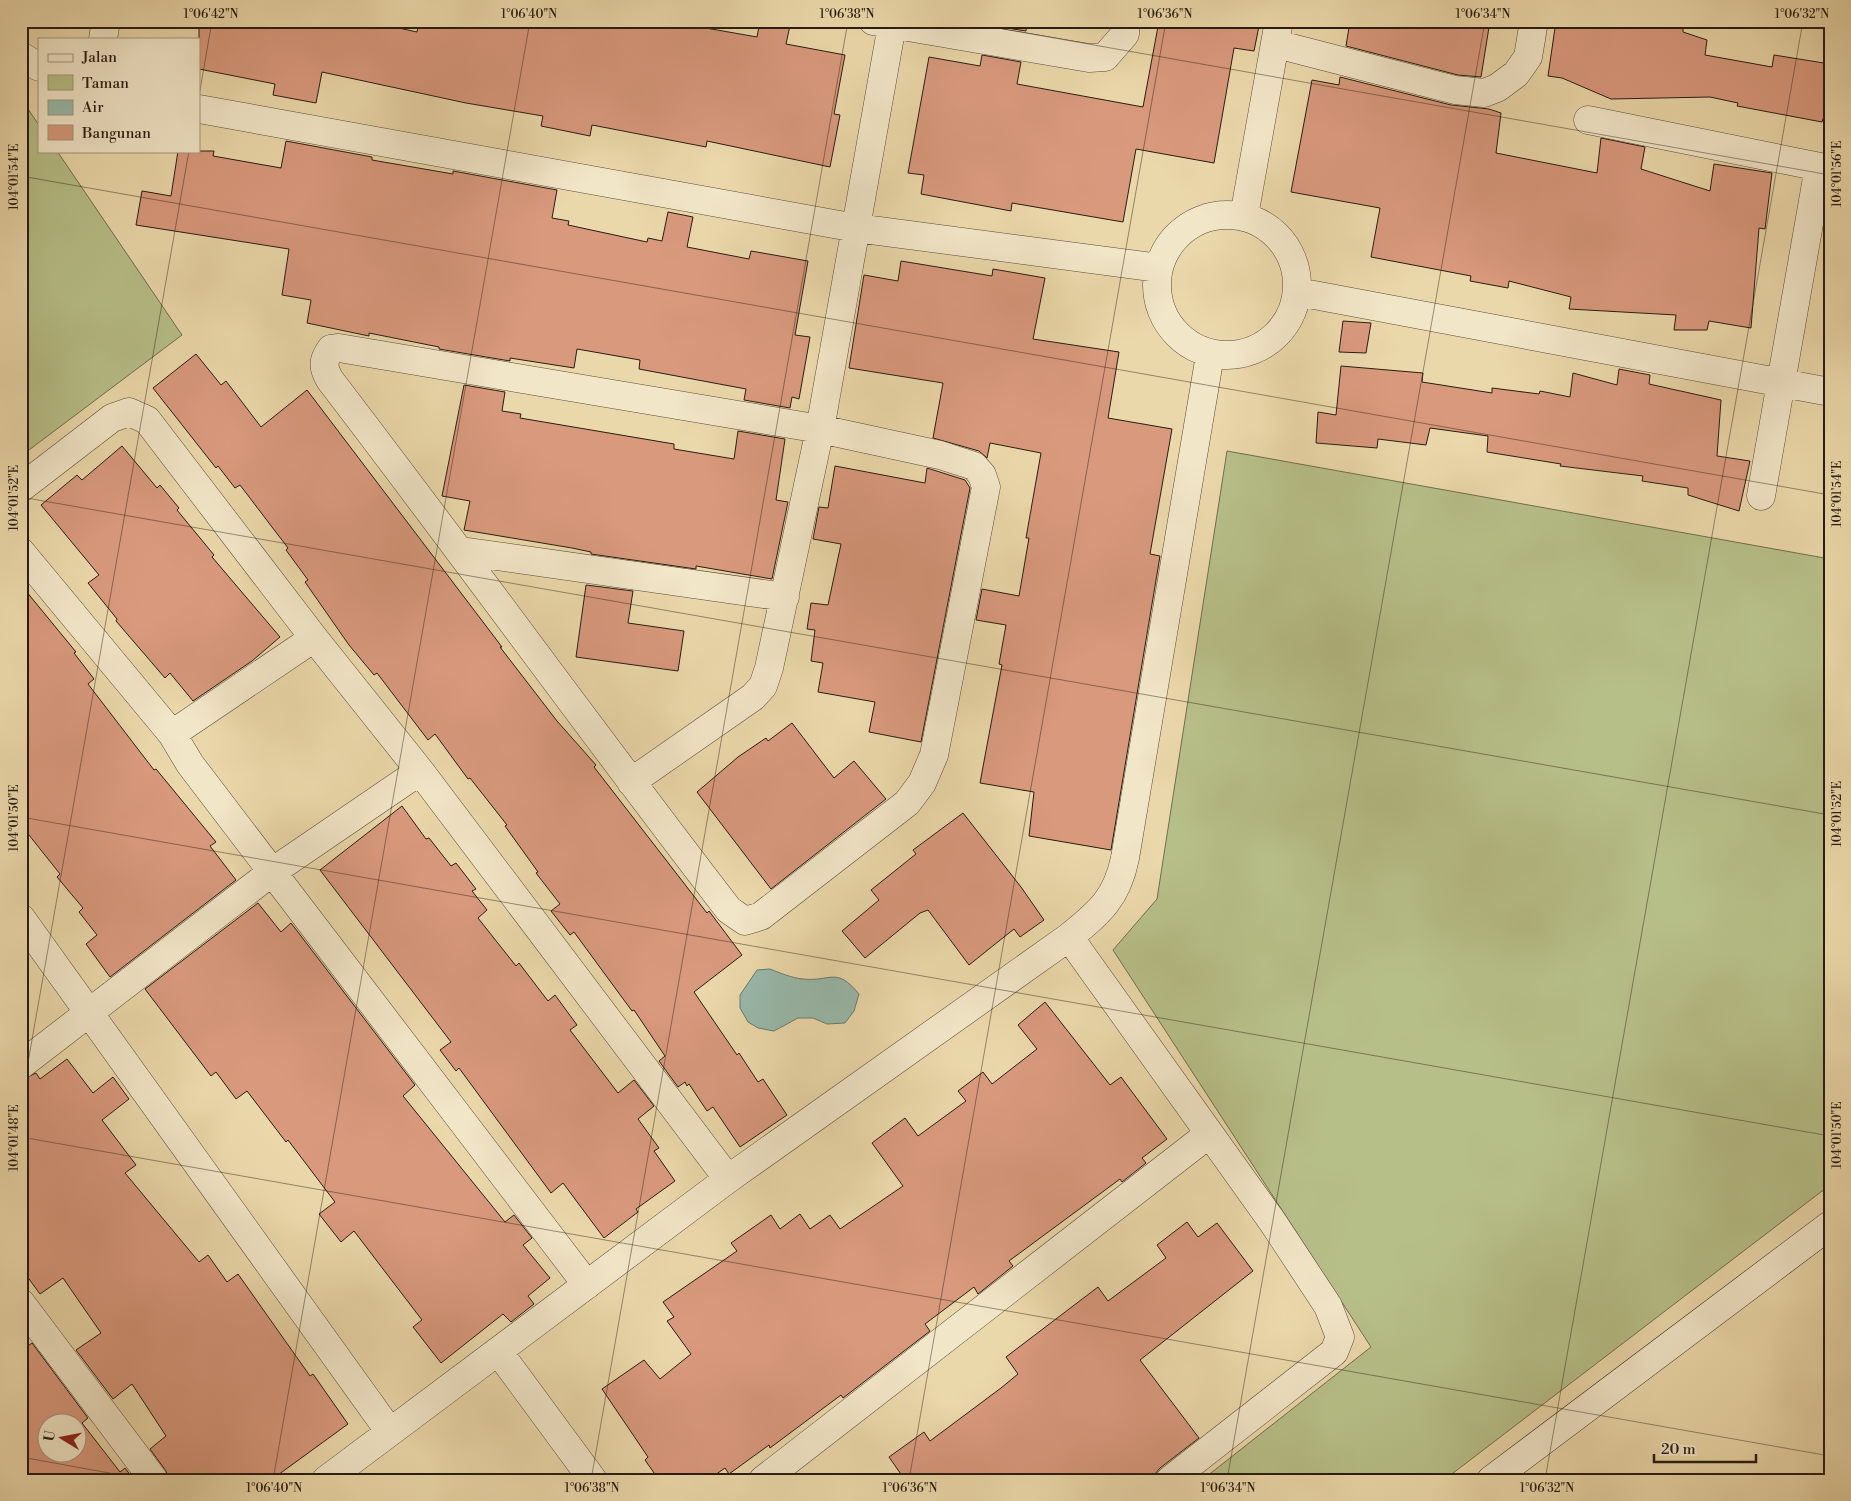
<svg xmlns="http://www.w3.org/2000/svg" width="1851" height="1501" viewBox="0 0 1851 1501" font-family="'Libre Bodoni',serif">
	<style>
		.green { fill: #b7bf88; stroke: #706e4d }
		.water { fill: #98b9ab; stroke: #6b7a6e }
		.building { fill: #d9997d; stroke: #281c12; fill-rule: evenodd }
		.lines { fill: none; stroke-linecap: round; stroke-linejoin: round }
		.street-casing { stroke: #594b38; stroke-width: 29 }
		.secondary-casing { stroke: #281c12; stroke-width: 29 }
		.street { stroke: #f2e6c8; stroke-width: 28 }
		.secondary { stroke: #f2e6c8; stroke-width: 28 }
		.ticks { fill: none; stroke: #281c12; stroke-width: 1; stroke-opacity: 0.45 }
		.neatline { fill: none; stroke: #281c12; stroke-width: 2 }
		.ticks-label { font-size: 12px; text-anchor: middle; fill: #281c12 }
	</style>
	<rect width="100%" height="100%" fill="#ebd8aa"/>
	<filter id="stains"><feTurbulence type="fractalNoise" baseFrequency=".004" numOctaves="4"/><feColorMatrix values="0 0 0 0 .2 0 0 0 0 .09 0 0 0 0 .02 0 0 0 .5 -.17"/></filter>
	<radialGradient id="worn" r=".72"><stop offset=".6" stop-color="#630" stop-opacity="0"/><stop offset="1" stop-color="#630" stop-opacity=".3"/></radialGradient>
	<path class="green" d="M21,99L39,125V151H57L182,335L21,456Z
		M1227,451L1830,559V1185L1444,1480H1202L1371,1347L1113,950L1157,899Z"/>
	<path class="water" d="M770,969C780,973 792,978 803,979C831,982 836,966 859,994L854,1011L845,1023L827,1024L813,1018H798L774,1031L758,1028L748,1022L740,1008V995L757,970Z"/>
	<path class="building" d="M199,21H367L417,32L419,21H666L757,37L760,21H791L786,44L845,55L834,114L840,115L830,167L707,141L706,147L592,125L590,136L541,126L543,116L466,103L322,72L316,103L273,95L275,84L199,69Z
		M988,21H1027L1026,31L987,25Z
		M1159,21H1260L1254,51L1234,48L1214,163L1136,149L1123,222L1012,203L1011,211L921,194L924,175L908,173L929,57L980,66L982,55L1021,62L1017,84L1143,107Z
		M1350,21H1490L1481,77L1458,75L1346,46Z
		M1556,21H1604L1683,28V32L1707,40L1705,55L1772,67L1774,55L1830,64V98L1822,122L1737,106L1738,103L1710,97L1611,99L1562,78L1548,76Z
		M1340,77L1451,105L1489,109L1501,113L1496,153L1597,173L1601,138L1645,147L1641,169L1710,191L1714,164L1772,173L1765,229L1759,228L1751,328L1709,321L1707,330H1674L1676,315L1569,309L1571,297L1509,281L1508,288L1470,281L1471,276L1371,257L1380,208L1291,192L1312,80L1339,85Z
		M286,141L372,157V160L453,174V171L557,190L552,218L569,221L568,225L647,242L648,238L662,241L668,212L693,217L687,247L749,259L751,251L808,261L795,335L810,337L799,399L792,397L790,408L744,400L746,389L639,369L640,360L577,349L574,368L510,358V361L439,349V347L369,333V336L307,323L311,300L282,295L289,249L136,225L142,191L171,196L178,151H214L213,156L281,168Z
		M901,261L992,276L993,269L1045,278L1033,339L1119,352L1108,418L1172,429L1150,554L1160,556L1111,850L1029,836L1034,792L980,783L1002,665L999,664L1006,625L976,620L982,589L1019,596L1029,538H1026L1041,453L990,443L987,458L979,451L933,438L943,383L849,368L864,275L898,281Z
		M1343,321L1371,323L1366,353L1339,352Z
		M196,354L221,385L226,381L261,427L307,390L502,647H500L557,721L596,765L594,767L707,913L709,911L742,955L694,992L737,1055L739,1053L758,1082L763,1079L787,1115L740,1147L713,1107L707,1111L689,1084L687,1086L685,1082L678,1087L659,1061L665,1056L634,1010L632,1011L574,932L570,935L551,911L560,904L536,873L538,872L505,826L507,825L470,778L468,779L435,734L428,740L377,673L374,675L349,645L305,582L308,580L286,550L288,548L240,485L235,488L218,466L216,468L153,388Z
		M1341,366L1423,373L1422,382L1492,393V388L1539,394L1540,391L1570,397L1573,373L1617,385L1619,369L1650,375L1649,384L1721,400L1717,456L1750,461L1739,511L1688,495V488L1642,481L1643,476L1560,466L1561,464L1487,452L1488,436L1430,428L1426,445L1378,439L1377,448L1316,443L1318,412L1336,415Z
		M464,385L505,392L502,411L521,414L520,418L674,444V449L734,459L738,431L785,439L776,500L788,502L772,579L696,566V569L591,554V552L572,548L464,530L470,501L442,496Z
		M122,446L157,488L160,485L179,508L177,510L214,555L212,557L280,637L252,661L193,701L170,673L165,678L116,621L117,619L88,583L99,575L41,505L77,475L82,480Z
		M835,466L925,483L927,468L965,480L970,488L921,742L869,732L875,702L818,692L823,663L811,661L815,630L807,629L811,603L828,605L841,544L813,539L819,507L828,508Z
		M21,585L76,652L74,653L94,679L88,684L154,770L156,769L216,842L210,846L236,880L110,977L86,944L97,935L79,912L83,908L57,877L60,874L21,825Z
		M586,585L633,591L628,623L684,631L678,671L576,657Z
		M792,723L834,778L854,761L886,799L771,889L697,792L738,757L766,738L768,741Z
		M402,806L426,839L429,838L451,866L456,863L476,889L472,891L487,910L478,918L516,966L519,963L548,1001L555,995L577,1025L570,1030L618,1093L634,1080L654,1106L638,1119L659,1148L654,1151L675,1181L636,1209L638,1212L604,1238L563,1183L551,1193L459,1068L456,1071L440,1050L451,1042L320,870Z
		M963,813L1021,887L1044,920L1020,937L1014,929L969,965L928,910L920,913L865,958L842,931L879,900L871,890L916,854L913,850Z
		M258,903L281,932L291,923L415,1085L403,1096L505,1222L514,1215L532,1238L523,1245L550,1278L528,1296L534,1304L511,1322L503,1314L441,1363L413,1327L422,1320L354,1231L341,1242L319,1214L335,1202L288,1140L286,1142L247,1091L236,1099L216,1072L211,1076L145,989Z
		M1045,1002L1110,1085L1121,1077L1167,1139L1142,1158L1146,1163L1122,1182L1120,1179L1009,1261L1013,1266L978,1294L974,1287L925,1324L930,1331L843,1398L841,1395L770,1448L769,1445L729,1474L725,1468L708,1480H659L645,1460L648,1457L602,1389L644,1360L660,1379L691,1354L667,1321L674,1317L663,1302L737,1251L731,1243L771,1215L780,1229L800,1214L810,1229L830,1215L840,1229L903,1186L872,1143L905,1118L918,1136L966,1101L958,1091L983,1072L992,1084L1037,1049L1018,1025Z
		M67,1059L93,1093L113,1077L129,1099L102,1120L136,1165L125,1173L199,1262L208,1255L227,1282L238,1274L310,1376L313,1374L348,1424L271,1480H169L166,1471L150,1449L166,1436L132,1384L113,1399L76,1350L101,1333L63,1278L40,1294L21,1268V1080L36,1073L40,1079Z
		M1187,1222L1198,1237L1217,1223L1253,1271L1140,1360L1199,1438L1160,1468L1150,1480H905L889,1457L924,1432L930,1441L1001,1388L1018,1374L1006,1357L1098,1287L1108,1301L1166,1258L1157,1245Z
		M32,1343L88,1418L82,1423L120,1472L125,1468L134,1480H21V1351ZM48,1424H78V1454H48Z"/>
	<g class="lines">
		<defs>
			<path id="street" d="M873,21L1089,58L1105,57L1125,34L1126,21
				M103,39L106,21
				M1276,44L1455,90L1484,93L1497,88L1516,74L1528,57L1534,21
				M21,56L39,67
				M199,109L856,228L1159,268
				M1588,120L1830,169
				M1157 285a70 70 0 1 1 140 0a70 70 0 1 1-140 0Z
				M1244,216L1279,21
				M1298,292L1830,392
				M339,348L820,429L940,455L974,466L982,475L986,487L934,755L922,783L907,803L761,916L745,921L729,910C594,735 465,556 330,380C323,368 322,361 331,349Z
				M21,488L112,418L129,412L147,420L314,638L420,771L728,1179
				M1761,496L1819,167
				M461,551L785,597
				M21,552L172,734L190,764L587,1285
				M172,734L314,638
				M631,782L753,697L763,686L769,668L820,429L892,25
				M21,918L390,1432
				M1069,937L1272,1221L1328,1306L1340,1337L1334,1352L1170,1480
				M21,1065L272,872L420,771
				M21,1303L154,1480
				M498,1351L593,1480
				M326,1480L728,1179L1069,937C1100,912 1117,898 1125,858L1210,355
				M763,1480L1209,1134"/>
			<path id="secondary" d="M1491,1480L1830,1225"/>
		</defs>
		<use href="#street" class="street-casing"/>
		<use href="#secondary" class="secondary-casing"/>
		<use href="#street" class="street"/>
		<use href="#secondary" class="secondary"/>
	</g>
	<path class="ticks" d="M958,21L1830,175M199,96L212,21M21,176L1830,495M21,497L1830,815M21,817L1830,1136M21,1102L189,151M21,1137L1830,1456M21,1457L148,1480M273,1480L530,21M591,1480L848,21M909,1480L1166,21M1227,1480L1485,21M1545,1480L1803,21"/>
	<rect width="1851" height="1501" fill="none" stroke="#ebd8aa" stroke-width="55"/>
	<rect x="38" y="38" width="162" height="115" fill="#f2e6c8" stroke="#a1957f"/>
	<rect x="48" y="54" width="25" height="8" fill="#f2e6c8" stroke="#a1957f"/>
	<text x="82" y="62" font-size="15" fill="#281c12">Jalan</text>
	<rect x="48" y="75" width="25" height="15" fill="#b7bf88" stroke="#a1957f"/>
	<text x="82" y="88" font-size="15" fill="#281c12">Taman</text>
	<rect x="48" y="100" width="25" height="15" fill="#98b9ab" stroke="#a1957f"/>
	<text x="82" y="112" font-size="15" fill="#281c12">Air</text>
	<rect x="48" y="125" width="25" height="15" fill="#d9997d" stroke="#a1957f"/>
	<text x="82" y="138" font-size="15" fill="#281c12">Bangunan</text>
	<g transform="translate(62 1438) rotate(280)"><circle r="24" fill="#f2e6c8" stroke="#a1957f"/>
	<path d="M0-4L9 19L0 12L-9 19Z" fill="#8f2418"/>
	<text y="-8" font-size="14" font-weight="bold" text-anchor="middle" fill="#281c12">U</text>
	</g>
	<path d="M1654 1454v8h102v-8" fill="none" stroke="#281c12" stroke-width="2.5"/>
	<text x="1661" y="1454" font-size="15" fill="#281c12" stroke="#f2e6c8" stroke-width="4" paint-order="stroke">20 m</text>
	<rect x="28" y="28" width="1796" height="1446" class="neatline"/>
	<g class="ticks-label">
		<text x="211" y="18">1°06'42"N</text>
		<text x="529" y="18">1°06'40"N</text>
		<text x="847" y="18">1°06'38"N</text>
		<text x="1165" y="18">1°06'36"N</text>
		<text x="1483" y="18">1°06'34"N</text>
		<text x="1802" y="18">1°06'32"N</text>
		<text transform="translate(1837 174) rotate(-90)" y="4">104°01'56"E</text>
		<text transform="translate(14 177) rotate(-90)" y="4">104°01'54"E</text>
		<text transform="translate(1837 494) rotate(-90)" y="4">104°01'54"E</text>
		<text transform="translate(14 498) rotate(-90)" y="4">104°01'52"E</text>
		<text transform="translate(1837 814) rotate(-90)" y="4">104°01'52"E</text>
		<text transform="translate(14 818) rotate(-90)" y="4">104°01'50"E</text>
		<text transform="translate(1837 1135) rotate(-90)" y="4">104°01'50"E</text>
		<text transform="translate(14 1138) rotate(-90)" y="4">104°01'48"E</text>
		<text x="274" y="1492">1°06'40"N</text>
		<text x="592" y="1492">1°06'38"N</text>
		<text x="910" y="1492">1°06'36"N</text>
		<text x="1228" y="1492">1°06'34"N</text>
		<text x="1547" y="1492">1°06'32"N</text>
	</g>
	<rect width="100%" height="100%" filter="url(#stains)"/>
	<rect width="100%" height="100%" fill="url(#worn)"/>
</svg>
